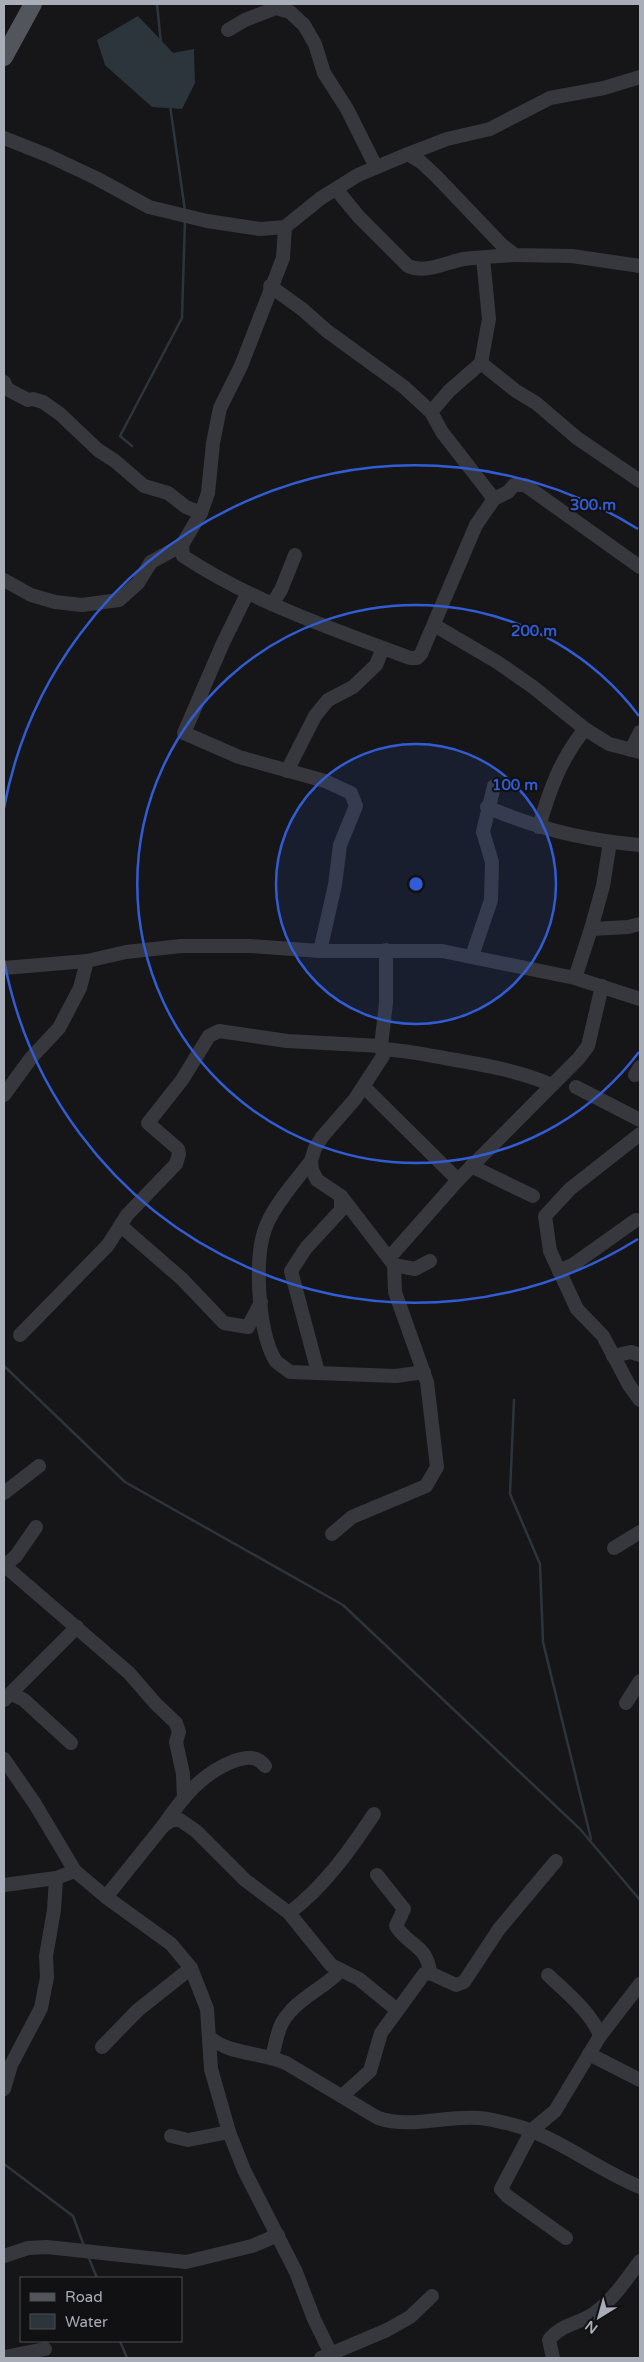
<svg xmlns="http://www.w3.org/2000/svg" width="644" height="2362" font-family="'Varela Round',sans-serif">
	<rect width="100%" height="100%" fill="#161618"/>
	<polygon fill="#2c353c" points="138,16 173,53 194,49 195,83 182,109 152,107 105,65 97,40"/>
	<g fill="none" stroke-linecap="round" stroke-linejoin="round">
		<g stroke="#2c353c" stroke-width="2.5">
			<polyline points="157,4 161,43"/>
			<polyline points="170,105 185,211"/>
			<polyline points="132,446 120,436 182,318 185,219"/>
			<polyline points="4,1366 125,1482 343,1605 580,1829 640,1900"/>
			<polyline points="514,1400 510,1494 540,1564 543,1642 591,1839"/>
			<polyline points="4,2164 73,2216 84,2246"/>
			<polyline points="88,2256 97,2278"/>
			<polyline points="120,2341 127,2358"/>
		</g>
		<g stroke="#37383d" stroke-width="14">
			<polyline points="228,30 245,20 276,8 290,12 304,25 315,44 324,73 347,109 376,167"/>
			<polyline points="4,138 47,155 96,178 149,207 207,221 260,229 285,227 321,198 358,175 408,154 421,162 436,176 502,245 515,255 572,256 640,266"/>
			<polyline points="408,154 447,139 490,129 550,98 604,88 640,77"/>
			<path d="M336,189L359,217L408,266C427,274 446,262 464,259C481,257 498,256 515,255"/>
			<path d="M285,227L283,258L241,366L220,408L213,443L208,493L201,513L182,545L183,556C253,602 332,629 410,658H417L421,654L476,525L494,499L508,492L514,485H525L640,567"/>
			<polyline points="270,286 302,309 327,331 404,387 431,412 442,432 494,499"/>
			<polyline points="481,363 516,391 536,403 577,438 640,481"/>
			<polyline points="4,382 7,389 28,400 33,399 43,402 60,414 98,450 115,461 144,486 168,493 186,507 201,513"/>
			<polyline points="431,412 449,391 481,363 489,319 483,258"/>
			<polyline points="4,580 31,595 55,602 82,605 119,600 138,583 151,562 182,545"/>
			<polyline points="247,594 223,643 184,733 239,757 325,781 351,793 356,806 340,845 335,885 320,951"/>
			<polyline points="272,604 281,590 295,555"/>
			<polyline points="434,625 497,662 533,687 585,729 609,744 640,752"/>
			<polyline points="631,750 640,732"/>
			<polyline points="287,771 315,716 328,700 353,687 376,665 383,648"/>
			<path d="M487,807C535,828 588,841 640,845"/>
			<path d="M539,827C549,791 561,758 585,729"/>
			<polyline points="591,929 628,927 640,924"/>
			<polyline points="386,950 386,1003 381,1046 383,1056 355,1099 322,1137 315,1148 311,1161 312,1170 317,1180 341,1196 394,1265 415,1269 430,1261"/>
			<polyline points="472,956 491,900 492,862 483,832 494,786"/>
			<polyline points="4,968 87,961 126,952 181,946 250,946 320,951 442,951 575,978 640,999"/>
			<polyline points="575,978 591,929 603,886 610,842"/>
			<path d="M381,1049C405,1050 427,1055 450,1059C485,1065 520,1071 552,1085"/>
			<polyline points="635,1075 640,1067"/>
			<polyline points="364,1087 458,1180"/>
			<polyline points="576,1087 640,1120"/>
			<polyline points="4,1095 31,1058 59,1028 80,988 87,961"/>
			<polyline points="640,1134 570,1189 545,1216 550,1251 577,1309 603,1336 629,1385 640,1400"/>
			<path d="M311,1161C298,1178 275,1204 267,1224C253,1255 258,1330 275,1360C278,1364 285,1368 290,1372L396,1376L424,1372"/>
			<polyline points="471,1166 533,1196"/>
			<polyline points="121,1226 182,1279 224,1323 248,1327 261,1302"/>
			<polyline points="389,1258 458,1180 579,1058 588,1046 602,986"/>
			<polyline points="559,1271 574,1264 636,1220"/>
			<polyline points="20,1335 108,1245 127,1215 176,1164 179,1154 178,1149 148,1123 182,1080 209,1036 219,1031 287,1041 381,1046"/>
			<polyline points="613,1356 631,1352 640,1355"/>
			<polyline points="318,1372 291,1271 306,1248 341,1210 341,1196"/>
			<polyline points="4,1493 39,1466"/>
			<polyline points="332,1534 352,1517 426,1486 437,1467 427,1382 395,1292 394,1265"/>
			<polyline points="614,1548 640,1532"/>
			<polyline points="4,1566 16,1556 36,1527"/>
			<polyline points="5,1566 129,1673 156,1704 176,1723 179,1732 176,1742 183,1774 184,1798"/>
			<polyline points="12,1694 24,1700 71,1743"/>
			<polyline points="4,1700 77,1627"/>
			<polyline points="626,1703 640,1681"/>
			<polyline points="4,1759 35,1804 75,1871 106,1897 171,1944 191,1968 207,2009 211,2069 229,2132 244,2170 296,2272 314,2319 333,2358"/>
			<path d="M163,1826C182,1798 202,1773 234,1761C246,1757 257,1755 265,1766"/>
			<path d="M377,1875L404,1909L396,1926C408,1946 427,1944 430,1973"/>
			<polyline points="4,1885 56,1878 75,1871"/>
			<polyline points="106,1897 163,1826 172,1820 180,1820 196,1831 245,1880 289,1913 331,1965 359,1979 397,2010"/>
			<path d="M289,1913C324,1887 350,1850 374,1814"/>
			<path d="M548,1975C565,1991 593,2014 600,2036"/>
			<path d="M209,2037C230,2055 261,2052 286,2063L378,2118C412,2129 445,2115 480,2118C489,2119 498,2121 506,2123C553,2133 595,2169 640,2187"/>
			<polyline points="102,2047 138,2010 191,1968"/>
			<polyline points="589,2054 640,2080"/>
			<path d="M272,2057C275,2047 277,2032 282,2023C295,1999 324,1989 341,1970"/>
			<polyline points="4,2089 11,2065 41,2008 47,1977 46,1956 54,1910 56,1878"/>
			<polyline points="342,2096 370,2071 381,2033 424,1974 430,1973 456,1985 464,1982 499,1929 556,1861"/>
			<polyline points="171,2136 188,2140 229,2132"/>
			<polyline points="566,2238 507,2196 501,2189 532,2130 555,2111 600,2036 640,1984"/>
			<polyline points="4,2256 28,2248 47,2247 186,2262 252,2246 278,2235"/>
			<polyline points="4,2357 45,2349"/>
			<polyline points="321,2358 387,2330 410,2317 432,2296"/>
			<path d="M553,2358L549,2340C560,2324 581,2324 596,2312C614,2298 627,2279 640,2261"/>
		</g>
		<polyline stroke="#53555c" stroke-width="18" points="4,57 33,4"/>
	</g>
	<circle cx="416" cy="884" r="140" fill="#325cd3" fill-opacity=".12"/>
	<g fill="none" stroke="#325cd3" stroke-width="2.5">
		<circle cx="416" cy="884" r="140"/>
		<path d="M639 1052A279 279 0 1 1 639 716"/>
		<path d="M638 1239A419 419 0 0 1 4 960M4 808A419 419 0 0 1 638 529"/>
	</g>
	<circle cx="416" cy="884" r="8" fill="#325cd3" stroke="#111113" stroke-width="2.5"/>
	<g font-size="15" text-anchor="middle" font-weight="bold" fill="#325cd3" stroke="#111113" stroke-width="4" stroke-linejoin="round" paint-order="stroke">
		<text x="593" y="510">300 m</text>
		<text x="534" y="636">200 m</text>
		<text x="515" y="790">100 m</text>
	</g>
	<rect width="644" height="2362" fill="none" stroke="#a8adb8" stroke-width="10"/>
	<rect x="20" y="2277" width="162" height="65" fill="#111113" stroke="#4d4f55"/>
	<rect x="30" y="2293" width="25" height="8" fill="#53555c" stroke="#4d4f55"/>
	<text x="65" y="2302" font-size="15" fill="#a8adb8">Road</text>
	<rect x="30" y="2314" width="25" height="15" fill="#2c353c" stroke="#4d4f55"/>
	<text x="65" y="2327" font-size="15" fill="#a8adb8">Water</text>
	<g transform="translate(599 2317) rotate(217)" stroke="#111113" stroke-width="4" paint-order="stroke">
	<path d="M0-4L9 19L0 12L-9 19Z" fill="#a8adb8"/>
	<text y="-8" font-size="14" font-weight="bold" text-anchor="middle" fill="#a8adb8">N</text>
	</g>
</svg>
